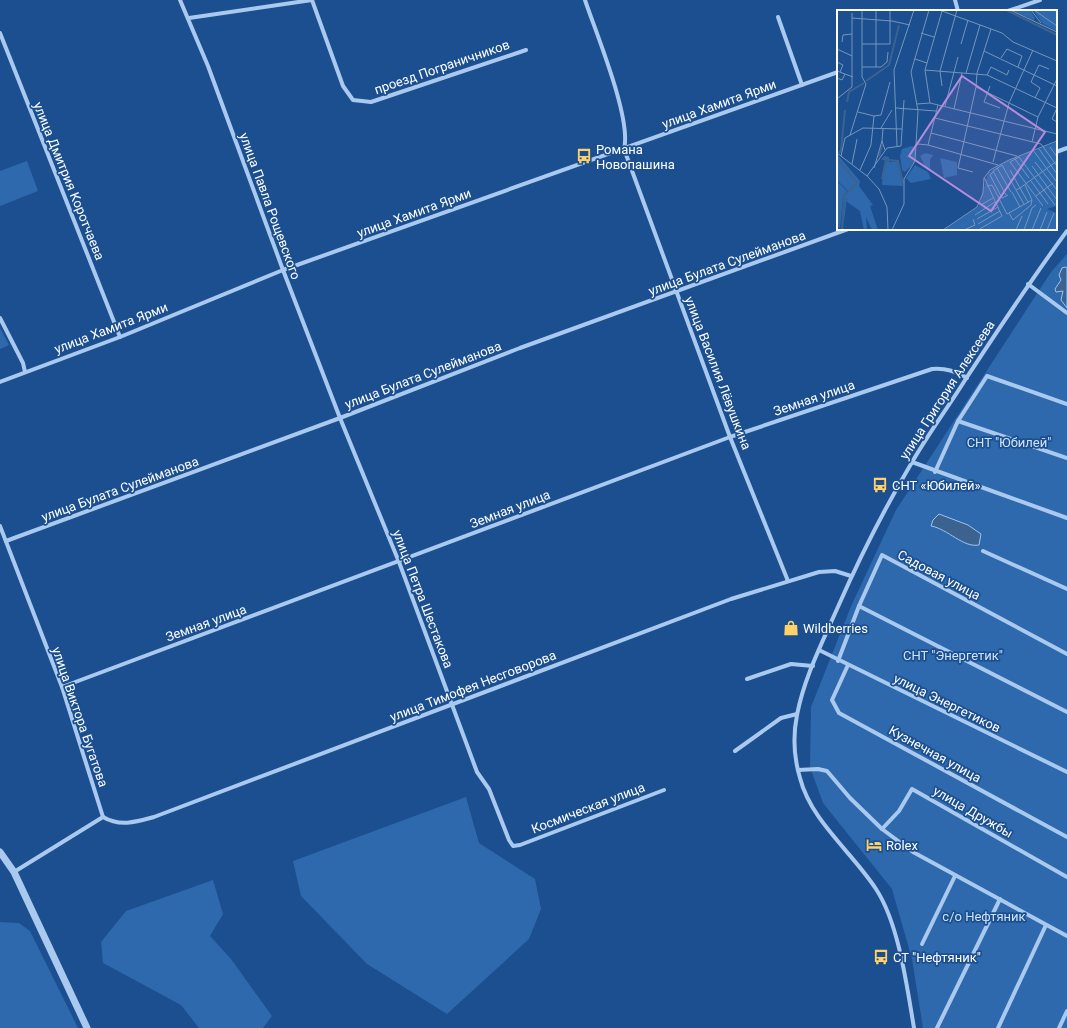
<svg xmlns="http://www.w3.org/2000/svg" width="1067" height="1028" font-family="Roboto,sans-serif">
	<rect width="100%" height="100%" fill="#1b4f8f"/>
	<g fill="#2e69ad">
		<polygon points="27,161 38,191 0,206 0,171"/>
		<polygon points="1067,254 1067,1028 923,1028 912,959 892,889 823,803 810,767 811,707 852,604 896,510 1051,272"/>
		<polygon points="0,328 9,345 0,349"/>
		<polygon points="466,797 479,843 535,879 541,909 529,939 447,1014 367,964 301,896 293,861"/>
		<polygon points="213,880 223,914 210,936 231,959 272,1016 263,1028 199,1028 181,1005 103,963 101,942 126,911"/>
		<polygon points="0,922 19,923 30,931 78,1028 0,1028"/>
	</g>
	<g fill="#3c6290" stroke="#9cc4f0">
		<polygon points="1065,267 1067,268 1067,308 1061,300 1063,291 1056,292 1055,289 1061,280 1059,275 1062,268"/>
		<path d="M939,514L968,525L981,534L979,545C963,548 948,529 931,526L933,520Z"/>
	</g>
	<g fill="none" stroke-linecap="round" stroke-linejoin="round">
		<g stroke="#a9c9ee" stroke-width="4">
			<polyline points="180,0 208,66 283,270 340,418 399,562 477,772 489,789 509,840 513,846 520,845 664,790"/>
			<polyline points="312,0 343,86 353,100 371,102 526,50"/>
			<path d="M585,0C596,33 632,119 624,149L730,437L788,581"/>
			<polyline points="955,0 958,11"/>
			<polyline points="1008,11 1040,0"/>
			<polyline points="778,17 802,85"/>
			<polyline points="189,18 312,0"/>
			<polyline points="0,33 120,337"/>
			<polyline points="1056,152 1067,148"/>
			<polyline points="1028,284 1067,313"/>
			<polyline points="0,318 23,363 25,372"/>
			<polyline points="0,382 120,337 283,270 838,72"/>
			<polyline points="958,421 1067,458"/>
			<polyline points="912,462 1067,518"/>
			<polyline points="935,472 958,421 987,376 1067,404"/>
			<polyline points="0,526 62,687 103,817"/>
			<polyline points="6,541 340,418 520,348 848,229"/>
			<polyline points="983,551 1067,589"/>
			<polyline points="859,606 1067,712"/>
			<polyline points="819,650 1067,772"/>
			<polyline points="838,661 859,606 882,555 1067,654"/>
			<polyline points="848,665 832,700 839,713 1067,837"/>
			<polyline points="747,679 791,664 813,666"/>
			<path d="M62,687L730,437L932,369C946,368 955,371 967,378"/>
			<polyline points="735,751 781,718 797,714"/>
			<polyline points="798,770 818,769 827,771 850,798 882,829 913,852 1067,936"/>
			<path d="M103,817C120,827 136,822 154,817L731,599L819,572L835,571L851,576"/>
			<polyline points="882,829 899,811 912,789 1067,877"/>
			<polyline points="14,872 103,817"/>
			<polyline points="922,944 955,876"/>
			<path d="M914,1028C907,987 899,924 876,889C852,852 811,821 800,778C794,758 793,735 797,715C804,678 822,643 837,609C859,559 883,511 911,464C928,434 949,406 967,377C1000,327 1032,278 1067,231"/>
			<polyline points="937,1028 1000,899"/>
			<polyline points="998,1028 1046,925"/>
			<polyline points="1059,1028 1067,1011"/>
		</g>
		<polyline stroke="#a9c9ee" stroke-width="7" points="0,852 14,872 87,1028"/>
	</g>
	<defs>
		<symbol id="bus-bare" viewBox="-9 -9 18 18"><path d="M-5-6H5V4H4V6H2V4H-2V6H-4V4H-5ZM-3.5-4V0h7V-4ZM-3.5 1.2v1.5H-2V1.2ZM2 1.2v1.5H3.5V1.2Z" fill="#ffd166" stroke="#1b4f8f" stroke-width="2.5" paint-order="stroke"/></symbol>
		<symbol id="shop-bare" viewBox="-9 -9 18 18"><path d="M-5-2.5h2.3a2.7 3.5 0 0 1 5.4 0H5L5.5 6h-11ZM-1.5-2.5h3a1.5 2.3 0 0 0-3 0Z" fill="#ffd166" stroke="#1b4f8f" stroke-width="2.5" paint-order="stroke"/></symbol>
		<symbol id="hotel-bare" viewBox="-9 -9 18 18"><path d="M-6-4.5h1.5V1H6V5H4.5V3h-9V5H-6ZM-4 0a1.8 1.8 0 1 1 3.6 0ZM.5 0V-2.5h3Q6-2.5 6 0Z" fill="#ffd166" stroke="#1b4f8f" stroke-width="2.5" paint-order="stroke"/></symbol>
	</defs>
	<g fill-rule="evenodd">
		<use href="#bus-bare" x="573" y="145" width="22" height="22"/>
		<use href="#bus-bare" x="869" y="474" width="22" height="22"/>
		<use href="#shop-bare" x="780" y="617" width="22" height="22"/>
		<use href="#hotel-bare" x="863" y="834" width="22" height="22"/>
		<use href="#bus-bare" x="870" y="946" width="22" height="22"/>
	</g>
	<g text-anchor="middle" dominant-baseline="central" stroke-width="3.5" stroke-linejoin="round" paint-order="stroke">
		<g font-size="13" fill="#fff" stroke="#1b4f8f">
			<text transform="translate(442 67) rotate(-19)">проезд Пограничников</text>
			<text transform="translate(719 104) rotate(-20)">улица Хамита Ярми</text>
			<text transform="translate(69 181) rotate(68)">улица Дмитрия Коротчаева</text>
			<text transform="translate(270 206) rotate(70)">улица Павла Рощевского</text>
			<text transform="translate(414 213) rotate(-20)">улица Хамита Ярми</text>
			<text transform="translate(727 263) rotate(-20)">улица Булата Сулейманова</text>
			<text transform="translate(111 328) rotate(-21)">улица Хамита Ярми</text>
			<text transform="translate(718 373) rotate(69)">улица Василия Лёвушкина</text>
			<text transform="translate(423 375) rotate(-21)">улица Булата Сулейманова</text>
			<text transform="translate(947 390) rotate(-57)">улица Григория Алексеева</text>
			<text transform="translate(814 398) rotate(-19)">Земная улица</text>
			<text transform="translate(120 489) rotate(-20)">улица Булата Сулейманова</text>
			<text transform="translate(510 509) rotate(-21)">Земная улица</text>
			<text transform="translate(939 575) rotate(28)">Садовая улица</text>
			<text transform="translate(423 599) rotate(69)">улица Петра Шестакова</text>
			<text transform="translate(206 623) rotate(-20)">Земная улица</text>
			<text transform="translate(473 686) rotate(-21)">улица Тимофея Несговорова</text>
			<text transform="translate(947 703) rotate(26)">улица Энергетиков</text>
			<text transform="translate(80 717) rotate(71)">улица Виктора Бугатова</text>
			<text transform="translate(935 754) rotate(29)">Кузнечная улица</text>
			<text transform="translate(588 808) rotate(-21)">Космическая улица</text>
			<text transform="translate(973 812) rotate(30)">улица Дружбы</text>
		</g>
		<g font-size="13" fill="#fff" stroke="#1b4f8f" text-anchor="start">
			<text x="596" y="149">Романа<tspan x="596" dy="15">Новопашина</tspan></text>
			<text x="892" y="485">СНТ «Юбилей»</text>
			<text x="803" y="628">Wildberries</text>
			<text x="886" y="845">Rolex</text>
			<text x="893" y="957">СТ "Нефтяник"</text>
		</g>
		<g font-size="13" fill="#cfe3fa" stroke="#1b4f8f">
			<text x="1009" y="442">СНТ "Юбилей"</text>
			<text x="953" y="655">СНТ "Энергетик"</text>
			<text x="984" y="916">с/о Нефтяник</text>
		</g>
	</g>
	<g transform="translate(837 10)">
		<rect width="220" height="220" fill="#1b4f8f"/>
		<path d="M172,0H193L198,8L197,10ZM196,0H220V21L206,14ZM220,132V196L210,199L220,203V220H107L142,196L151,163L168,152ZM75,136L79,139L78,152L68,162L65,160L63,146L65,139ZM88,143L96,145L93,150V159L90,160L83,146ZM0,144L23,171L22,176L36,195L33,196L41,220H35L29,207L30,220H27L23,201L10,192V187L6,220L8,186L11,181L0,170ZM47,146L52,147V152L61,151L66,176L45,175L46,160L50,151L45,149ZM103,148L120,152V165L107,168ZM78,155L91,162L94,169L74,173L69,168ZM0,171L10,181L6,186L3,220L0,213Z" fill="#2e69ad"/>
		<path fill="none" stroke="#3c6290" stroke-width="2" d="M169,0L220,25M29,71L52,55L62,15M10,92L12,82L27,73M2,143L4,140L8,100M42,147L45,135M0,149L20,173L7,186L5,220M45,149L61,151L66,173M45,169L49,150"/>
		<path fill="none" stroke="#7695bc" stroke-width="1" d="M173,0L220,22M194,0L204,13M197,0L220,16M15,8L55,11L73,15M84,23L97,27M5,32L6,25L15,24M25,34H53V0M124,34L131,10M0,39L15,46M147,41L220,76M164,48L170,39L185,46L181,57M78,49L90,53M0,52L6,55L3,62M25,57H44L50,52L51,42M39,57V0M88,60L150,65L220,98M0,61L16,67M129,63L143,15M150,65L154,57L170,65L172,60M0,68L5,70L8,64M105,76L103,61L120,0M153,76L147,92L163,98M139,77L201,107M1,88L15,77V3M198,88L203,78L194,72L202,55L212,59M93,93L88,60L105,1L165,23L176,32L220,51M80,94L93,93L220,124M108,96L121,47M59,98L99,101M220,98L215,109L220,112M117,99L125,63M21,102L37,106M98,108L204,134L220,156M44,118L55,100M46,118L45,131L48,140M94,123L180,146M13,125L29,74L25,67V0M195,132L201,107L220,69M81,134L91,135L161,155M91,135L101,95M60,136L57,60L77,0M213,137L220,147M202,139L220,164M196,140L219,171M0,143L30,166L42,179L50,197L51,220M4,146L8,128L26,118L65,119M178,149L192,168M156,152L172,93L196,40M173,152L182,147L218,195M173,152L206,196M198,152L220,180M15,154L20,129M195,156L220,190M37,158L45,131M160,158L174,182M23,160L34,135L37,106L44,105L53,72M156,161L165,155L179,180L183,178L173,160M156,161L169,185M136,162L121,158L139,77L140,63L154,19M156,162L153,165L165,188L171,185M30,166L50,138L64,136L67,90M194,171L211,194M188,175L195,190M150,176L155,175L170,204L195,190M179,180L187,194M175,182L183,197M199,186L216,173M191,192L183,178L220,151M144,195L156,188M172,203L176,210L194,195L195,190M138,205L158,192M140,209L161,197M141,214L163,201M55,220L67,194V169L78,151L81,101L74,62L92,0M106,220L140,197L146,183L147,168L153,160L172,150L220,131M127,220L138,215L136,209M141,220L165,206L147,167M179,220L185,206M187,220L195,198L199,195M195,220L204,198M203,220L210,202M210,220L217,203"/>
		<path fill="#b68bdc" fill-opacity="0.15" stroke="#b68bdc" stroke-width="2" d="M125,66L208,122L154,201L72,146Z"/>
		<rect width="220" height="220" fill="none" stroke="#fff" stroke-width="2"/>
	</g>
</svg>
